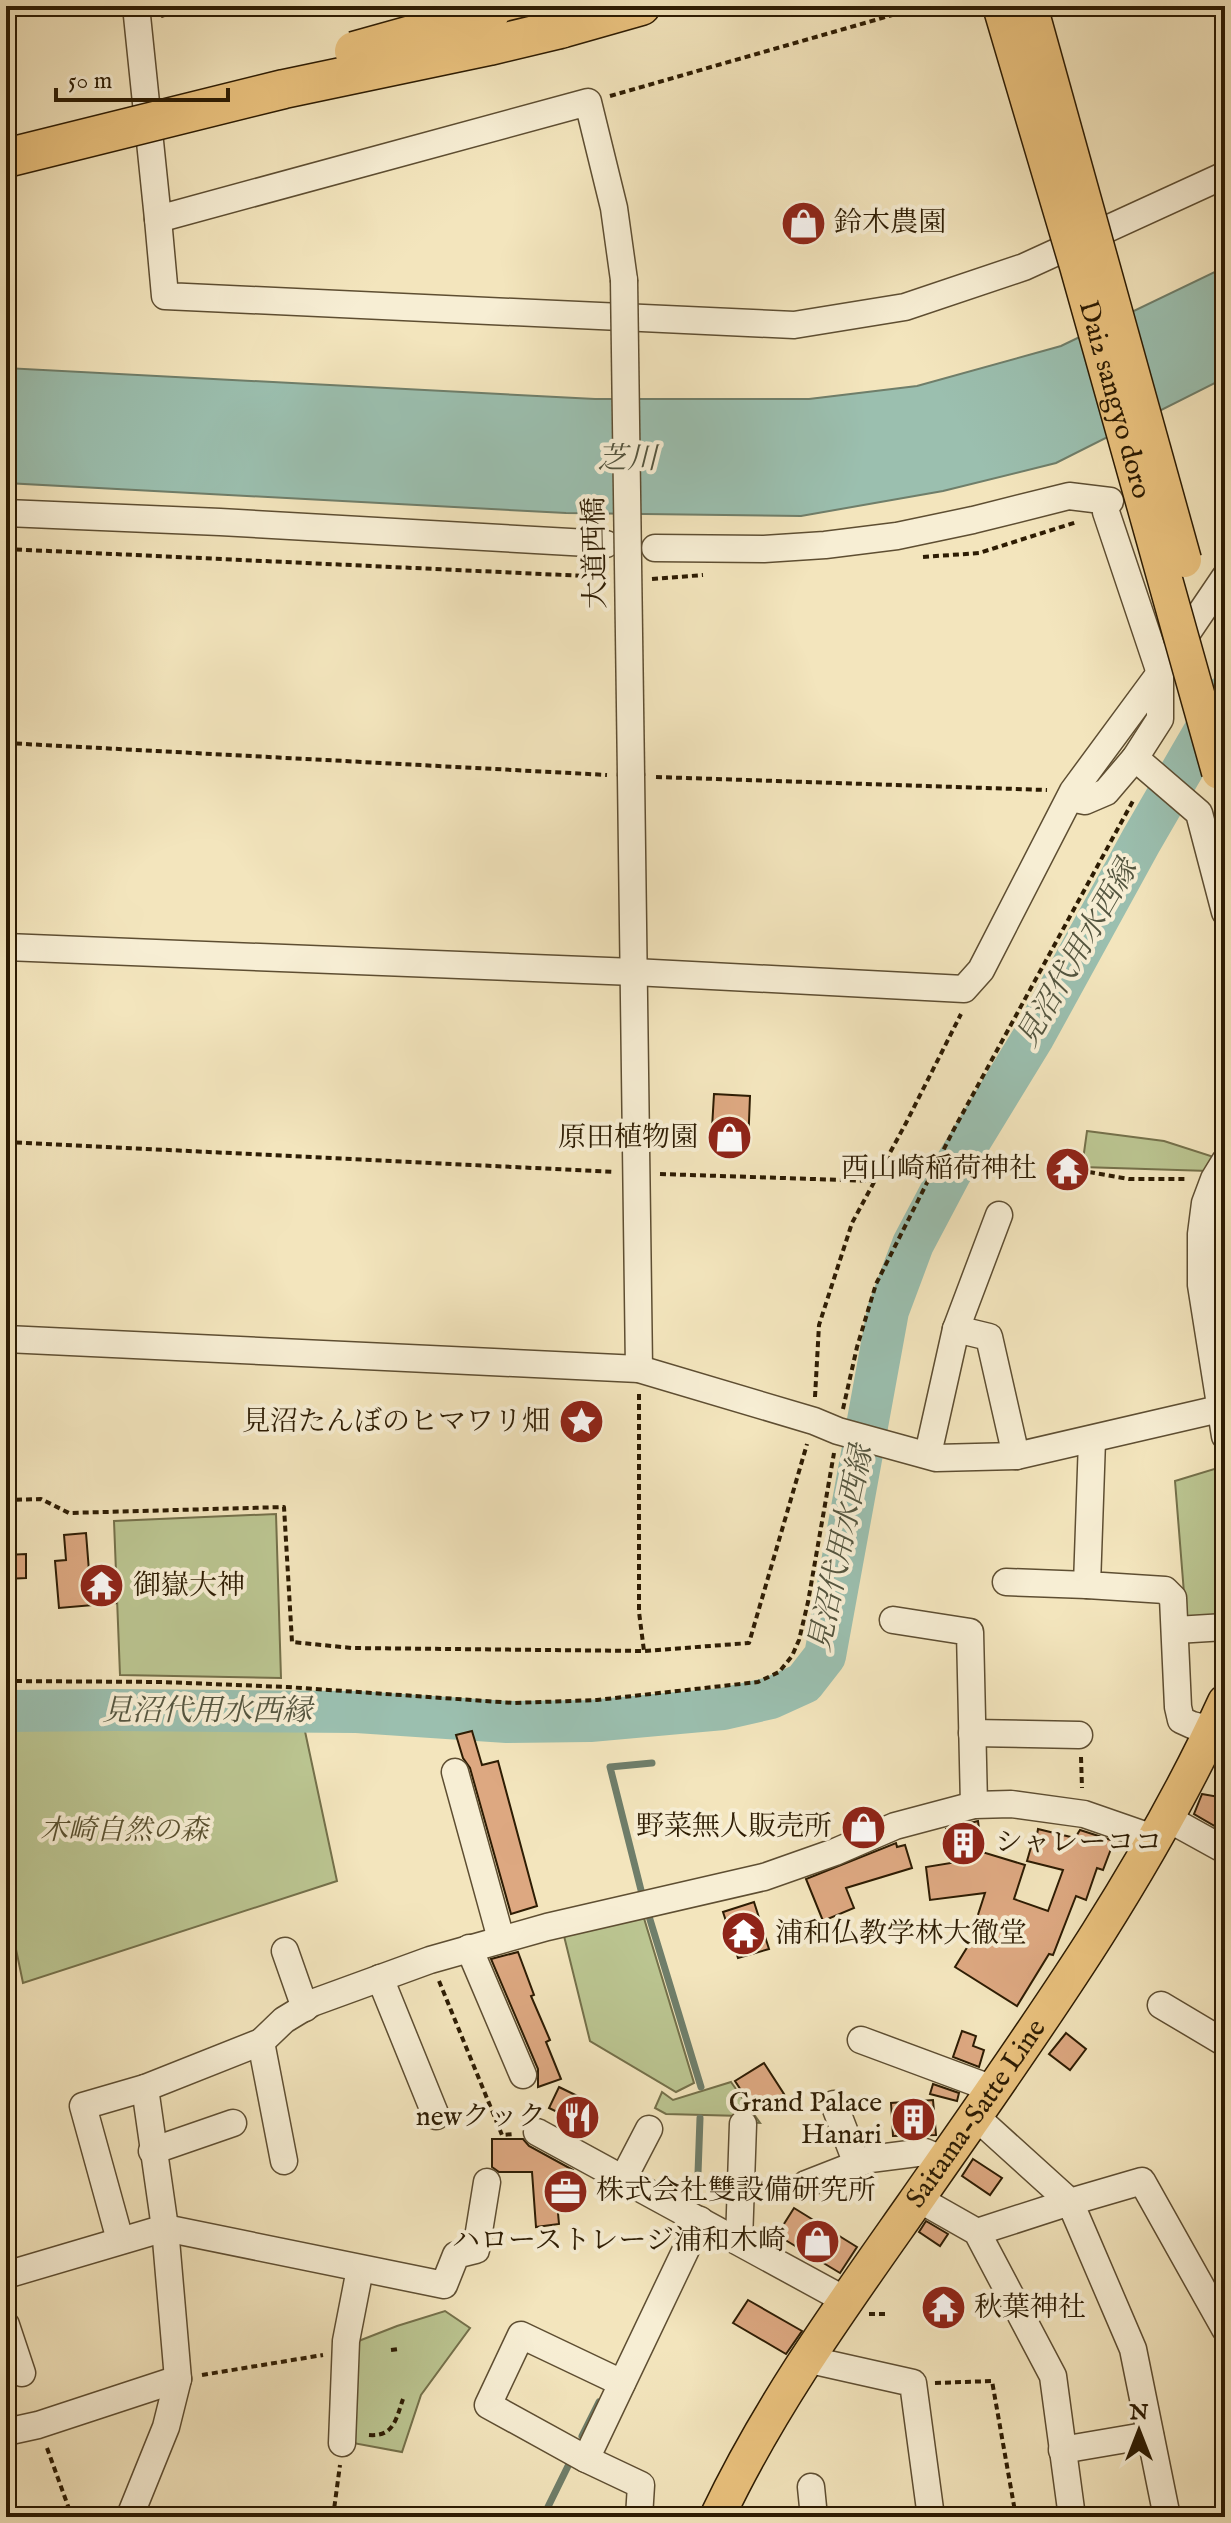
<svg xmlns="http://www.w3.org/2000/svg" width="1231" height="2523" font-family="'IM FELL English','Noto Serif JP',serif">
	<rect width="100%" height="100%" fill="#f3e5bd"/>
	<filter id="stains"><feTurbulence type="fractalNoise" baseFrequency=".0025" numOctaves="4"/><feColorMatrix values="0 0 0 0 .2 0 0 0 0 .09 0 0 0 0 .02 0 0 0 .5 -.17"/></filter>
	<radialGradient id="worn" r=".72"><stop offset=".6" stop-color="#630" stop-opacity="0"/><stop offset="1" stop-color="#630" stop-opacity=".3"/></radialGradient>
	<g fill="#bbc591" stroke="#74704a" stroke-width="2">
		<polygon points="1087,1131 1164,1141 1217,1158 1209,1171 1082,1167"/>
		<polygon points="1224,1466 1225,1618 1186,1618 1175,1481"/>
		<polygon points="276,1514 281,1678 120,1675 114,1521"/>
		<polygon points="6,1717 147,1717 303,1722 337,1881 23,1983 6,1901"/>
		<polygon points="643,1915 694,2083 676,2092 590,2041 564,1936"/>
		<polygon points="731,2082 760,2123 742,2122 742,2116 666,2114 655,2108 662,2092 673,2100"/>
		<polygon points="445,2311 470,2328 421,2395 402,2452 353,2443 356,2342 397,2326"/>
	</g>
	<polygon fill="#9bbfaf" stroke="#6f7e6a" stroke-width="2" points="1225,267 1225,378 1056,463 943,491 801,516 566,513 6,483 6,368 595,399 809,399 917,386 1061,346"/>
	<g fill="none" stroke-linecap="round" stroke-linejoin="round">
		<g stroke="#6f7e6a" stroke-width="7">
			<polyline points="643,1898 610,1767 652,1763"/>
			<polyline points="648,1913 701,2087"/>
			<polyline points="697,2201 700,2118"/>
			<polyline points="582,2436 599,2402"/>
			<polyline points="543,2517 570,2462"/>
		</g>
		<polyline stroke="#9bbfaf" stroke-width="42" points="6,1711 116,1710 357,1712 507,1722 590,1721 723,1709 771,1698 804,1683 825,1656 888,1311 913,1244 951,1172 1034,1036 1141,841 1225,696"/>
	</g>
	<g fill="#dda881" stroke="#2d1c03" stroke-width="2">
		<polygon points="714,1094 750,1096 748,1147 711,1145"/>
		<polygon points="86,1533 89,1571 113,1569 116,1603 59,1608 55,1561 66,1560 64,1535"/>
		<polygon points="26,1554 26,1578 6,1579 6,1555"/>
		<polygon points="472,1731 482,1765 498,1761 537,1906 511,1914 470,1768 463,1758 456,1735"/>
		<polygon points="1202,1794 1225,1798 1225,1832 1194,1814"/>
		<polygon points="978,1821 982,1852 1025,1865 1014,1899 1048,1911 1063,1870 1027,1861 1033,1840 1036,1841 1038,1829 1075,1838 1080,1830 1114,1841 1103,1870 1097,1868 1086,1900 1076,1896 1053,1955 1049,1954 1017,2006 955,1967 981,1925 975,1924 985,1893 930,1900 926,1867 951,1863 946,1829"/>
		<polygon points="896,1843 897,1847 905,1845 912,1868 846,1888 854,1908 823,1921 806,1879"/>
		<polygon points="754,1902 769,1949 738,1958 723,1912"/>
		<polygon points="518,1952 534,1995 531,1996 550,2040 546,2042 561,2079 538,2087 538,2069 491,1959"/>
		<polygon points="962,2031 976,2036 973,2046 984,2050 979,2067 953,2057"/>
		<polygon points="1066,2033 1086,2049 1070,2070 1049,2054"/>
		<polygon points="764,2063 784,2094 754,2110 735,2081"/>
		<polygon points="933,2084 959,2093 957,2101 930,2094"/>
		<polygon points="559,2087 594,2104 584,2125 549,2108"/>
		<polygon points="933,2100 936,2135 893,2136 891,2103"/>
		<polygon points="492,2139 523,2139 529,2146 573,2170 569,2178 571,2200 557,2202 559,2224 536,2227 532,2172 499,2172 492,2167"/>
		<polygon points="973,2159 1002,2178 990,2195 962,2176"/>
		<polygon points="794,2208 857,2247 840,2273 777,2235"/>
		<polygon points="926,2221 948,2234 940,2246 919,2232"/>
		<polygon points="748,2300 802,2331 786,2354 733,2323"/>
	</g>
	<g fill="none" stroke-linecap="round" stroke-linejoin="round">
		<defs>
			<g id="minor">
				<polyline points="136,6 158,219 588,102 614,208 624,280"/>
				<polyline points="158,219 165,296 794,325 905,307 1024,267 1225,175"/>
				<polyline points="6,513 220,522 606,544"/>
				<polyline points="655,548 764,549 825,545 897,536 973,520 1069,496 1110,501"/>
				<polyline points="1135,758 1199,813 1225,912"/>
				<polyline points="631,776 639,1369"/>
				<polyline points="1070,798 1085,801 1106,792 1135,758 1160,719 1160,673 1106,512"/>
				<polyline points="6,947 634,972 964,989 981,970 1073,791 1160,673 1225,577"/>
				<polyline points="1225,1161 1214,1179 1205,1203 1201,1234 1201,1285 1225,1436"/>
				<polyline points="956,1329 989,1337 1016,1456"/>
				<polyline points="6,1339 639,1369 814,1421 838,1431 936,1458 1016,1456 1219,1409 1225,1404"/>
				<polyline points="1092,1440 1087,1585 1165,1590 1173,1598 1178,1707 1181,1720 1192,1725 1225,1733"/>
				<polyline points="928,1454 956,1329 999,1215"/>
				<polyline points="1006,1582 1087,1585"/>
				<polyline points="893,1620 970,1632 974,1805"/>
				<polyline points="1176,1630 1225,1627"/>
				<polyline points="972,1733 1079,1735"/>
				<polyline points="455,1772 501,1939"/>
				<polyline points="1167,1818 1225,1850"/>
				<polyline points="469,1948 523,2075"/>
				<polyline points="285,1951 305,2008"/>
				<polyline points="380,1978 436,2116"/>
				<polyline points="1161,2005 1225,2043"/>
				<polyline points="861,2040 993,2089"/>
				<polyline points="261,2042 284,2161"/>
				<polyline points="834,2104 857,2164"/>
				<polyline points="975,2116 1070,2202 1142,2181 1225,2329"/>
				<polyline points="537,2132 845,2300"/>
				<polyline points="152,2151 233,2123"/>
				<polyline points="623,2179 649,2129"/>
				<polyline points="806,2184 870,2159 925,2152 944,2160"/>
				<polyline points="917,2198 977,2232 1053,2376 1072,2517"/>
				<polyline points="977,2232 1070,2202 1133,2349 1167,2517"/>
				<polyline points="120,2240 83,2106 145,2088"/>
				<polyline points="739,2241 743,2124"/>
				<polyline points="6,2275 165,2228 444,2285 456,2255 476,2250 487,2182"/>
				<polyline points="6,2325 22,2373"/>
				<polyline points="806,2359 913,2383 931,2517"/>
				<polyline points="622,2383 521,2335 488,2405 586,2459 641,2485 639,2517"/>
				<polyline points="6,2432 38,2425 178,2379"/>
				<polyline points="342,2443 346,2341 360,2269"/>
				<polyline points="1062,2450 1150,2435"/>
				<polyline points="586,2459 700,2220"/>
				<polyline points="811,2487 814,2517"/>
				<polyline points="130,2516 166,2427 178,2379 165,2228 145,2088 261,2042 284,2020 312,2003 430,1960 547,1927 764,1877 835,1852 895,1826 974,1805 1011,1804 1084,1814 1156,1839"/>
			</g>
			<g id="major">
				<path id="s1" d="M717,2517C770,2405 842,2306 913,2205C1027,2041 1142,1884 1225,1702"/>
			</g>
			<g id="highway">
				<polyline points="490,13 513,6"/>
				<polyline points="560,29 641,6"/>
			</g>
		</defs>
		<use href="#minor" stroke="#5e4e32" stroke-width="29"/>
		<use href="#major" stroke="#2d1c03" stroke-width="37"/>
		<use href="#highway" stroke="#2d1c03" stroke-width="41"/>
		<g stroke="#2d1c03" stroke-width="4" stroke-dasharray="6 4" stroke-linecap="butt">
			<polyline points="161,16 198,6"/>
			<polyline points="610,96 924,6"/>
			<polyline points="6,549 607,577"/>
			<polyline points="923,557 979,553 1077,522"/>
			<polyline points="652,579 703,575"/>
			<polyline points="6,743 607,775"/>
			<polyline points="656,777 1047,790"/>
			<polyline points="6,1142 615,1172"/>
			<polyline points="1089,1172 1129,1179 1188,1179"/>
			<polyline points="660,1174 875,1181"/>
			<polyline points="639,1394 639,1612 644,1651"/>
			<polyline points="815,1397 819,1325 852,1223 906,1123 961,1014"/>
			<polyline points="843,1409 857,1347 876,1284 953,1131 1134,799"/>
			<polyline points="6,1500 41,1499 69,1513 284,1507 292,1642 352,1648 644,1651 749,1643 807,1444"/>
			<polyline points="6,1681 162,1682 287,1687 514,1703 597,1700 758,1682 779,1672 792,1656 799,1640 808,1602 834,1453"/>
			<polyline points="1081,1757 1082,1788"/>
			<polyline points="439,1981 502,2135 514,2134"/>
			<polyline points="869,2314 887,2314"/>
			<polyline points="391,2350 399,2349"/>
			<polyline points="202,2375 323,2355"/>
			<polyline points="935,2383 992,2381 1016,2517"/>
			<path d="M369,2435C394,2437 396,2419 403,2399"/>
			<polyline points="47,2448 72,2517"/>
			<polyline points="333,2517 340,2465"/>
		</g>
		<use href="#minor" stroke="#f7eed4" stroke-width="26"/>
		<use href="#major" stroke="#eac27e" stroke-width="34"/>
		<use href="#highway" stroke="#eac27e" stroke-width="38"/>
		<defs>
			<polyline id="minor-bridge" points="624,280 631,776"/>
			<g id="major-bridge">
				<path id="s2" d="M1000,6L1077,266L1219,772"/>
				<polyline points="1030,6 1184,560"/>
			</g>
			<g id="highway-bridge">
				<polyline points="354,51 490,13"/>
				<polyline points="6,158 284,89 489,46 560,29"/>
			</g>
		</defs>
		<use href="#minor-bridge" stroke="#5e4e32" stroke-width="29" stroke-linecap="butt"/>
		<use href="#major-bridge" stroke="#2d1c03" stroke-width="37" stroke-linecap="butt"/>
		<use href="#highway-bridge" stroke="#2d1c03" stroke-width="41" stroke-linecap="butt"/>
		<use href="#minor-bridge" stroke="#f7eed4" stroke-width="26"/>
		<use href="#major-bridge" stroke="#eac27e" stroke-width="34"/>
		<use href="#highway-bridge" stroke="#eac27e" stroke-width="38"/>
	</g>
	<defs>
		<symbol id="shop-disc" viewBox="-11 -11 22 22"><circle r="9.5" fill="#8f2418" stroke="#f7eed4"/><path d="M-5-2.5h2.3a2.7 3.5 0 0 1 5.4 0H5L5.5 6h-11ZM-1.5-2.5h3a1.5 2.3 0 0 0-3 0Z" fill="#fff"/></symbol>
		<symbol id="temple-disc" viewBox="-11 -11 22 22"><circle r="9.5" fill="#8f2418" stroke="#f7eed4"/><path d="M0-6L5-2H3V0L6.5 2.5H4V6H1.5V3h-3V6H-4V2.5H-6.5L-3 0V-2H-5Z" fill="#fff"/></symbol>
		<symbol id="sight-disc" viewBox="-11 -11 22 22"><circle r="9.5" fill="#8f2418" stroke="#f7eed4"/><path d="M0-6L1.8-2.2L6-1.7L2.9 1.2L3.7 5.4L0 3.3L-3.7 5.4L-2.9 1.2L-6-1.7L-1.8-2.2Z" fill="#fff"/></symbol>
		<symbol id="building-disc" viewBox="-11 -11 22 22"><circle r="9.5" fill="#8f2418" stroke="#f7eed4"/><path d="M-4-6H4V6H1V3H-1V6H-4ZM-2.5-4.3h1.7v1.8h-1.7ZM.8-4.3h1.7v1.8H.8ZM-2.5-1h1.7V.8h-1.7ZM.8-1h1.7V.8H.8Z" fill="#fff"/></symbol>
		<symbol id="restaurant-disc" viewBox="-11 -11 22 22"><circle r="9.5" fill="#8f2418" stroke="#f7eed4"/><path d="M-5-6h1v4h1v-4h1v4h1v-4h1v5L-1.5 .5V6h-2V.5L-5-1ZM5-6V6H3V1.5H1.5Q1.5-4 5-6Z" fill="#fff"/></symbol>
		<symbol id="office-disc" viewBox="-11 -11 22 22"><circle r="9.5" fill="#8f2418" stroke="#f7eed4"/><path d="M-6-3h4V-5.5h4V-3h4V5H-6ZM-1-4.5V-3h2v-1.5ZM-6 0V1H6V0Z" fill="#fff"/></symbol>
	</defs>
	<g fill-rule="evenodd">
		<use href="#shop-disc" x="778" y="198" width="51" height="51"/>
		<use href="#shop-disc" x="704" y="1112" width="51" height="51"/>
		<use href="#temple-disc" x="1042" y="1144" width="51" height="51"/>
		<use href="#sight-disc" x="556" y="1396" width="51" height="51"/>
		<use href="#temple-disc" x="76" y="1560" width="51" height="51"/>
		<use href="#shop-disc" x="838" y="1802" width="51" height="51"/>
		<use href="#building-disc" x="938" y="1818" width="51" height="51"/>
		<use href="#temple-disc" x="718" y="1908" width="51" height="51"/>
		<use href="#restaurant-disc" x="552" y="2092" width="51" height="51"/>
		<use href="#building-disc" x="888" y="2094" width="51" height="51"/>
		<use href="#office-disc" x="540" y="2166" width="51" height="51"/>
		<use href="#shop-disc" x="792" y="2216" width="51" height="51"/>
		<use href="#temple-disc" x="918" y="2282" width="51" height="51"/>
	</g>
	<g text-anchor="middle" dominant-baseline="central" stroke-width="8" stroke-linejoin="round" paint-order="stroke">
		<g font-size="28" fill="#2d1c03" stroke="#f7eed4" text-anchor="end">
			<text x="834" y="223" text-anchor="start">鈴木農園</text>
			<text x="698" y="1138">原田植物園</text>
			<text x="1037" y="1169">西山崎稲荷神社</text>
			<text x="550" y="1422">見沼たんぼのヒマワリ畑</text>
			<text x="133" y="1586" text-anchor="start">御嶽大神</text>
			<text x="832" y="1827">野菜無人販売所</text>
			<text x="995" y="1843" text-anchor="start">シャレーココ</text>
			<text x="775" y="1934" text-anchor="start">浦和仏教学林大徹堂</text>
			<text x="882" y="2103">Grand Palace<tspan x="882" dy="32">Hanari</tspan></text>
			<text x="546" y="2117">newクック</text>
			<text x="596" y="2191" text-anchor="start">株式会社雙設備研究所</text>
			<text x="786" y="2241">ハローストレージ浦和木崎</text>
			<text x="974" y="2308" text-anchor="start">秋葉神社</text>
		</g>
		<g font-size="28" fill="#2d1c03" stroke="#f7eed4">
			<text stroke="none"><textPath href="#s2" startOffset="410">Dai2 sangyo doro</textPath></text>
			<text transform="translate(596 553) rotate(-91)">大道西橋</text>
			<text stroke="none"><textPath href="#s1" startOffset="480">Saitama-Satte Line</textPath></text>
		</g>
		<g font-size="28" font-style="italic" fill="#584f2e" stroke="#f7eed4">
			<text x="124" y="1831">木崎自然の森</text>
		</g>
		<g font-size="30" font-style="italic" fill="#54553f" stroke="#f7eed4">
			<text x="627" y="460">芝川</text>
			<text transform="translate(1078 954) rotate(-60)">見沼代用水西縁</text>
			<text transform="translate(842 1549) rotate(-78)">見沼代用水西縁</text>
			<text x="207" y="1712">見沼代用水西縁</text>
		</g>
	</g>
	<rect width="1231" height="2523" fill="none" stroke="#f3e5bd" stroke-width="32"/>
	<rect x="8" y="8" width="1215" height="2507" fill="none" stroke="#2d1c03" stroke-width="4"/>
	<rect x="16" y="16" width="1199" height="2491" fill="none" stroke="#2d1c03" stroke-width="2"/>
	<g transform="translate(1139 2431)" stroke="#f7eed4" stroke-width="6" paint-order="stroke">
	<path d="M0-6L14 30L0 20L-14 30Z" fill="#2d1c03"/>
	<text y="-12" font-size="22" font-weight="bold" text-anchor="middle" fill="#2d1c03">N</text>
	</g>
	<path d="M56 88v12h172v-12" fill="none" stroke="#2d1c03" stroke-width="4"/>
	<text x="68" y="88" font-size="24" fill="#2d1c03" stroke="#f7eed4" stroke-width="6" paint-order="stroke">50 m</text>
	<rect width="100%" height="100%" filter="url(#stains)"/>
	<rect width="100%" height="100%" fill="url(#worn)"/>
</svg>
